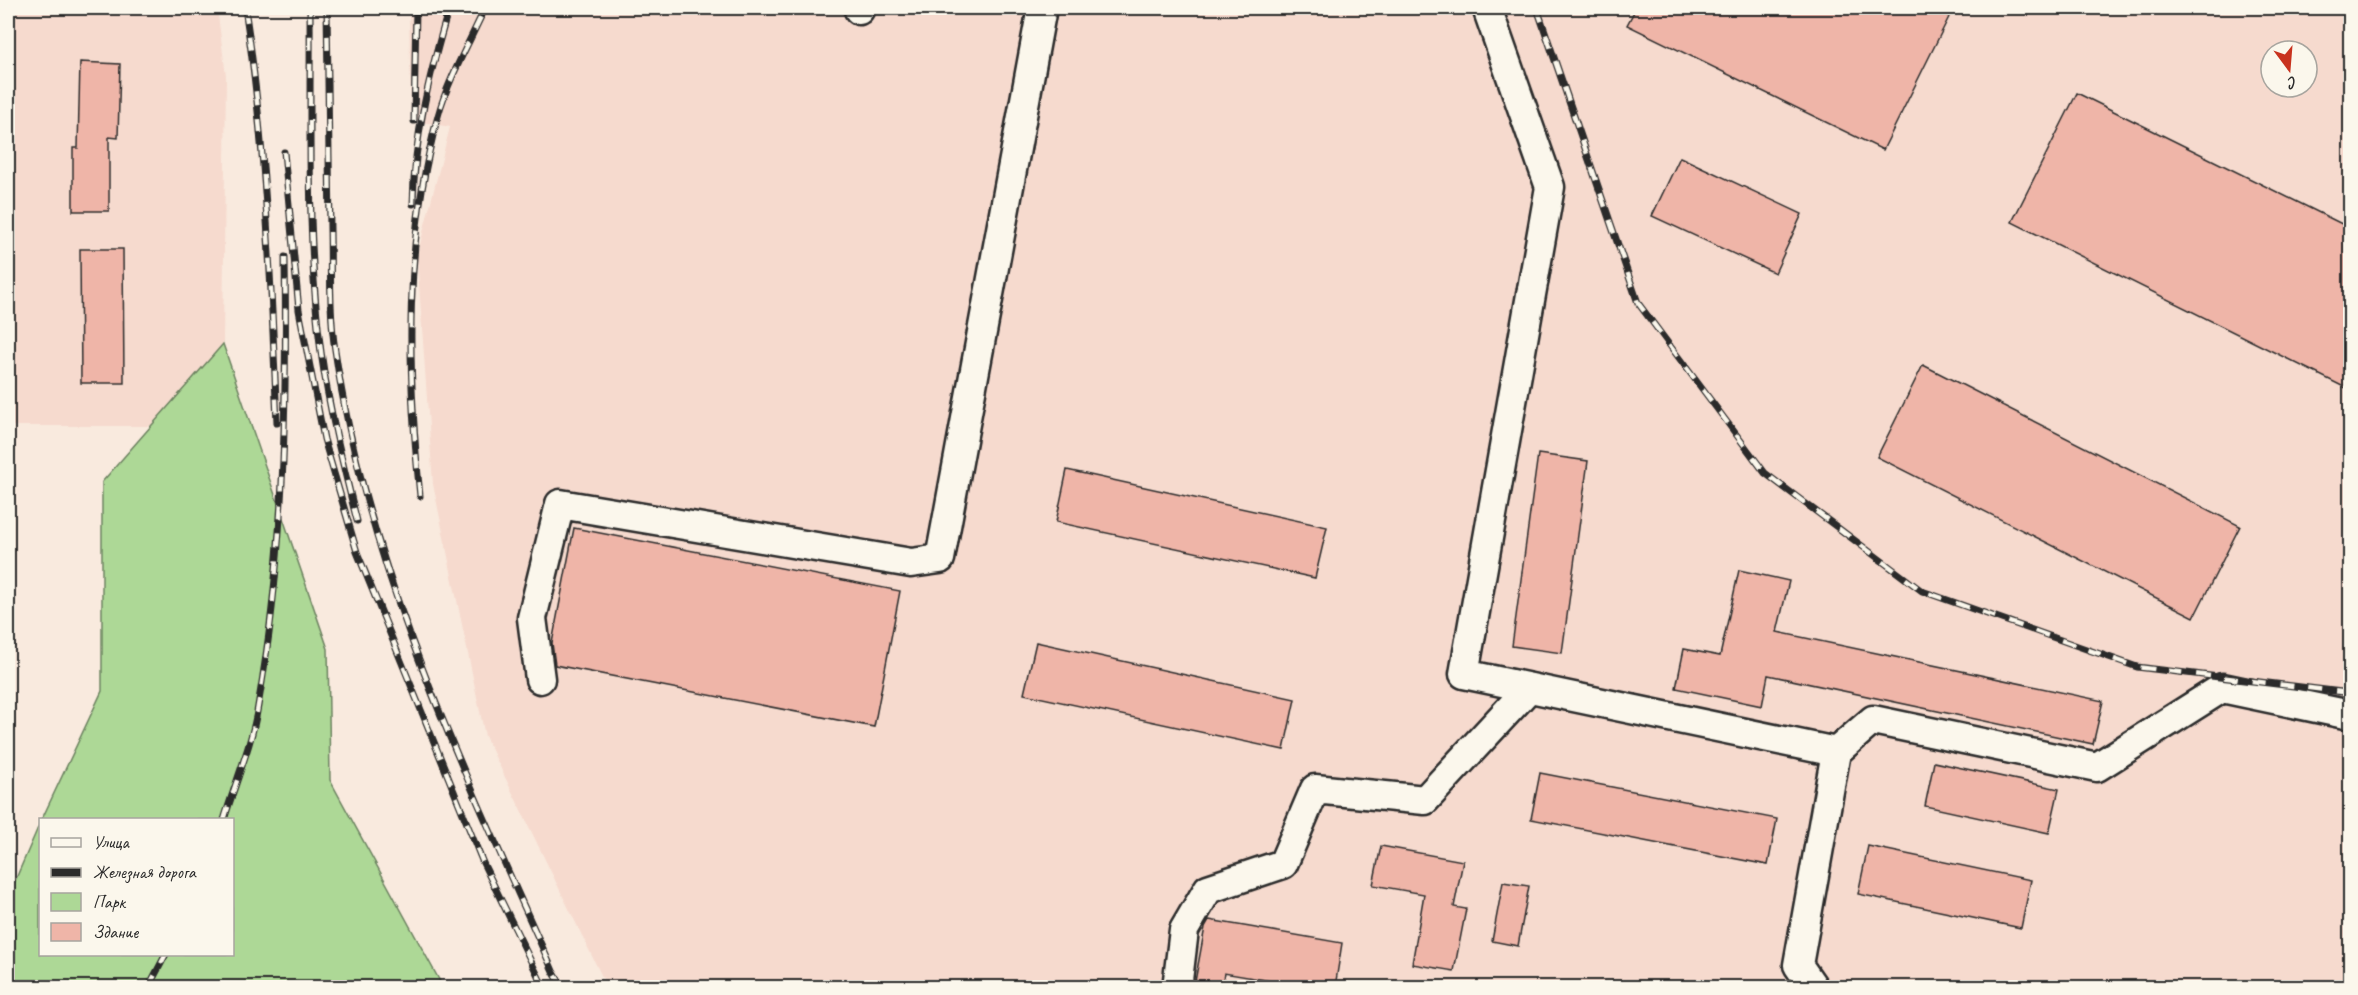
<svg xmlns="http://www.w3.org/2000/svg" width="2358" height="995" font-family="Caveat,sans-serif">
	<rect width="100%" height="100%" fill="#f9eade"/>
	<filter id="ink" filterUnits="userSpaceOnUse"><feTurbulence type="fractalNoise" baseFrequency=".0167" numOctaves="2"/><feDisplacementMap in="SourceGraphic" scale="12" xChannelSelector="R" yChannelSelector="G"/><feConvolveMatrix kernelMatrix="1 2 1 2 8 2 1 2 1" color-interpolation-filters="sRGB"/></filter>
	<g filter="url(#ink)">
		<g fill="#f6dace" fill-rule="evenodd">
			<polygon points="8,8 217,8 226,76 223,344 152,426 8,426"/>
			<path d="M409,8H2350V987H607L485,736L433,484L417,256L450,127L411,120ZM2271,51H2307V87H2271Z"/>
		</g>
		<polygon fill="#add896" stroke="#6c8260" stroke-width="1.5" points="223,344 328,649 330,780 443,987 8,987 8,897 40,823 40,954 232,954 232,820 42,819 102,691 102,482"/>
		<g fill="#efb5a8" stroke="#2b2b2b" stroke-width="1.5">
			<polygon points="1636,8 1939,8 1951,13 1883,150 1627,25"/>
			<polygon points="80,62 120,64 118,138 109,137 109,211 73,211 73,148 78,148"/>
			<polygon points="2077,93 2350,228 2350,390 2012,222"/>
			<polygon points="1680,157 1802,214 1775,273 1652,216"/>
			<polygon points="80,249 123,249 124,383 81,383"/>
			<polygon points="1923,365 2240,526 2194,617 1877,457"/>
			<polygon points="1538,454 1588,461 1562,653 1512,646"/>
			<polygon points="1067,470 1327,527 1315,578 1056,522"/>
			<polygon points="574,528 900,591 874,727 555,665 552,643"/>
			<polygon points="1739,570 1789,581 1777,632 2103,701 2093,744 1768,675 1762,706 1676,688 1684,649 1720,656"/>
			<polygon points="1036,642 1295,699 1284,750 1024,694"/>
			<polygon points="1934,762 2059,789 2049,833 1925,806"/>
			<polygon points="1540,773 1777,819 1768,865 1531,819"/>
			<polygon points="1381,846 1463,861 1454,907 1466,909 1454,971 1412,964 1424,894 1373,885"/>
			<polygon points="1868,846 2031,880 2021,928 1858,894"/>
			<polygon points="1503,882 1529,886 1518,946 1492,941"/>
			<polygon points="1209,920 1342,943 1335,987 1307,987 1224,973 1222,987 1194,987 1205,927"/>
		</g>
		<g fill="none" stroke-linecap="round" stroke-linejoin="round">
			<defs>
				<g id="minor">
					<polyline points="1487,8 1550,187 1464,674 1836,752 1873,720 2097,767 2222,688 2350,715"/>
					<polyline points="859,10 860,8"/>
					<polyline points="540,679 532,618 560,504 911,563 940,559 1042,8"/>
					<polyline points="1177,988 1184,930 1208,889 1283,864 1315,789 1425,800 1529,688"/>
					<polyline points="1814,988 1798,965 1836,752"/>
				</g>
			</defs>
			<use href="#minor" stroke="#2b2b2b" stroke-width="33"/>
			<use href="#minor" stroke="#fbf7ec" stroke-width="28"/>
			<defs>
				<g id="rail">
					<path d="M245,8C266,145 271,284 277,423"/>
					<path d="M310,8C311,121 306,240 321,352C329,409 343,465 357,521"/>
					<path d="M327,8C328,81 329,155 330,229C331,269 329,311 335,350C367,571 463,770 553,971L563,988"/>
					<polyline points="1537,8 1638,303 1765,473 1922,591 2137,667 2350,693"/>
					<polyline points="414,121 416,8"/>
					<polyline points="284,152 299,310 324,439 357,552 483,863 544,988"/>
					<path d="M413,204C414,136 430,72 449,8"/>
					<path d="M420,496C407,371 404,239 438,116C447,82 470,41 485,8"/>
					<path d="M224,820C235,783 252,744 258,706C284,559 287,407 285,257"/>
					<polyline points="148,988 166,954"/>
				</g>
			</defs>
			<use href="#rail" stroke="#2b2b2b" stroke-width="7"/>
			<use href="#rail" stroke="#fbf7ec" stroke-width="4.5" stroke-dasharray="14" stroke-linecap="butt"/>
		</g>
	</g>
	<rect width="2358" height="995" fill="none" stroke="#fbf7ec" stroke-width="30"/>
	<rect x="15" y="15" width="2328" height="965" fill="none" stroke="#2b2b2b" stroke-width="2" filter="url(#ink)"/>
	<rect x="39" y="818" width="195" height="138" fill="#fbf7ec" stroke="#a8a59f" stroke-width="1.5"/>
	<rect x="51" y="838" width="30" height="9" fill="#fbf7ec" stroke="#a8a59f" stroke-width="1.5"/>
	<text x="93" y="848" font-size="18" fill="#2b2b2b">Улица</text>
	<rect x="51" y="868" width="30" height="9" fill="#2b2b2b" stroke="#a8a59f" stroke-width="1.5"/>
	<text x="93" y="878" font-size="18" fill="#2b2b2b">Железная дорога</text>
	<rect x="51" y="893" width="30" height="18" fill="#add896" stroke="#a8a59f" stroke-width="1.5"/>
	<text x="93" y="908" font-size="18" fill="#2b2b2b">Парк</text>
	<rect x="51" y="923" width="30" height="18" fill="#efb5a8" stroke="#a8a59f" stroke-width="1.5"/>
	<text x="93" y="938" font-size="18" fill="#2b2b2b">Здание</text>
	<g transform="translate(2289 69) rotate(164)"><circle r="28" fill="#fbf7ec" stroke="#a8a59f" stroke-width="1.5"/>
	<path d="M0-4.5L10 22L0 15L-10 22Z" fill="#c8321e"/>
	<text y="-9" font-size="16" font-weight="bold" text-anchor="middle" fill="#2b2b2b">С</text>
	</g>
</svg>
